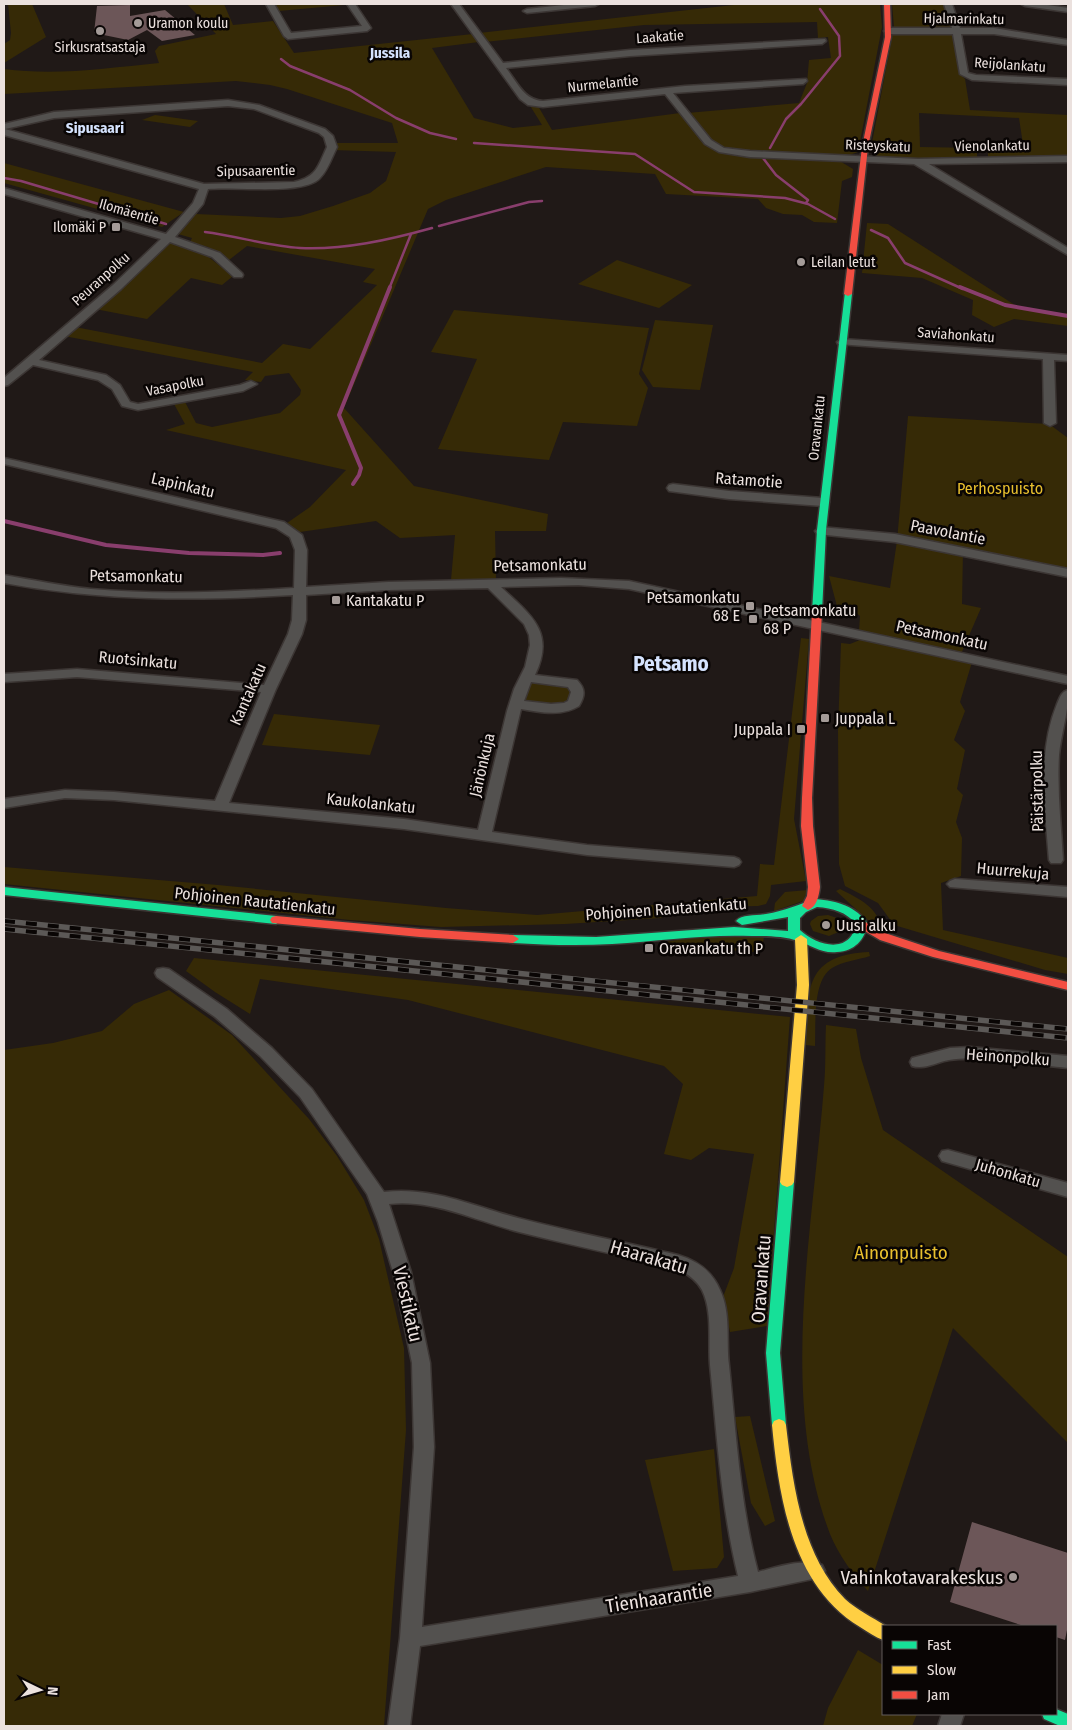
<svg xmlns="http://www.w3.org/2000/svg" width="1072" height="1730" font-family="'Fira Sans Condensed',sans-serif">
	<rect width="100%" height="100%" fill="#201917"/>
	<g fill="#362a06">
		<polygon points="8,4 32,4 46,37 4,63 4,44 10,40 11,33"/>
		<path d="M187,4H224L233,25L273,21L294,53L473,34L479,42L432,48L474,118L513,128L542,125L529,104L538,106L552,130L680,113L705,145L719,151L838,160L853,169L852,177L842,181L837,223L814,222L802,215L783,214L766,208L758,199L666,194L655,174L546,167L446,200L428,209L344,408L414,486L548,514L546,531H495L496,579L451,580L455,535L400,538L376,521L300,532L287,523L310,507L346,470L166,430L185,424L174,404L185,402L196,423L212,427L280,413L300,395L301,390L289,373L265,376L261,382L245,380L253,372L64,336L75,327L262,363L283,344L310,349L377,285L363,282L375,269L247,246L229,260L208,247L190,242L192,238L178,234L196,214L281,218L300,216L333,206L370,193L386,181L396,152L332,150L334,143H398L392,123L287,89L270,85L236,81L4,94V69C56,76 107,68 159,63L155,51L159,46L216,34Z"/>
		<polygon points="275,4 344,4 344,5 279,11"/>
		<polygon points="743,4 880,4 882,27 858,152 847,156 735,150 719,146 713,141 687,113 799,103 807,83 809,60 831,58 828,37 818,38 817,22 644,25 485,42 479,33"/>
		<polygon points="892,4 945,4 954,37 960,74 965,79 970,110 1068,115 1068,158 988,158 988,148 1024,151 1019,118 919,113 920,147 977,148 977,158 885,158 874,155 871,148 894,27"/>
		<polygon points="155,115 198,121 190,127 142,120"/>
		<polygon points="4,163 184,212 162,227 4,183"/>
		<polygon points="867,223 888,224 1021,309 1056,314 1068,313 1068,326 1014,319 994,327 972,315 973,300 922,278 862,273"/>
		<polygon points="169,242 202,252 233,276 222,285 191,278 147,319 95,309"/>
		<polygon points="617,260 692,285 659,308 578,284"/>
		<polygon points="454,310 649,328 639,374 648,388 637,426 563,422 549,460 438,449 477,359 431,352"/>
		<polygon points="655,320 713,325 700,390 653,387 642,370"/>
		<polygon points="908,416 1049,424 1068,438 1068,571 963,550 962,604 981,608 961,654 859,631 860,616 853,610 838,610 829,576 890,588 897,541"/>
		<polygon points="801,638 809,639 794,819 806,881 771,885 770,896 766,904 758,906 673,908 661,918 565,924 441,927 350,920 4,884 4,867 218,885 446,908 537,915 757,896 760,864 774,865"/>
		<polygon points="860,640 972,662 960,702 965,711 954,740 965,750 957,789 963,795 956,822 962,838 961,876 941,883 943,930 1068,958 1068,974 1045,970 894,925 878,903 845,886 839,864 838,731 841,643 850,644"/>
		<path d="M536,682L569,686L570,696L565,702C551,706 534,705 521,698L527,684Z"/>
		<polygon points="274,714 380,725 370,755 262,745"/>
		<path d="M840,889C858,898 881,908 881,932L836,891Z"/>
		<polygon points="808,890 803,901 774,911 775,903 785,892"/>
		<polygon points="828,915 837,918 842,924 841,931 829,936 813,931 810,924 811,921 818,916"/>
		<polygon points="701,936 764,937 762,948 753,952 666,945 665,942"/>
		<path d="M869,952L870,956C858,960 843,961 832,968C812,981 816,1024 815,1046L805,1045C809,992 802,955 869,952Z"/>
		<polygon points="194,958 790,1017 767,1326 730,1332 723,1297 734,1268 754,1154 709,1148 691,1160 664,1154 683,1084 664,1066 408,1000 260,979 250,1014 215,992 186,971"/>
		<polygon points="169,990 232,1035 309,1119 337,1156 364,1200 379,1239 404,1348 406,1430 384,1726 4,1726 4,1050 53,1043 102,1031 134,1004"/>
		<path d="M826,1025L856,1029L861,1058L883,1130L1068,1257V1443L953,1328L868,1591C853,1575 838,1554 830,1534C778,1397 813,1229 824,1086C826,1066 825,1046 826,1025Z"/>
		<polygon points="750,1416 775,1521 765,1526 751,1503 735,1417"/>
		<polygon points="714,1449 724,1557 717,1568 673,1571 645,1460"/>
		<polygon points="858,1650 883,1665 883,1714 917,1714 912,1726 823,1726 828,1708"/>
	</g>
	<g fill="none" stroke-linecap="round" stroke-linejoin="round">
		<g stroke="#893e6d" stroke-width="2.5">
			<polyline points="281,59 290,66 350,90 396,118 430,133 456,139"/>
			<polyline points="474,143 635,154 694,192 785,198 808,204 835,219"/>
			<polyline points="770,148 786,119 801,104 840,56 839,36 820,9"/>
			<polyline points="763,158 776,175 808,200 806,203"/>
			<polyline points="4,178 21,181 166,224"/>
			<polyline points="439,226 529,202 542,201"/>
			<polyline points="871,230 888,238 905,263 963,289"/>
			<path d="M205,232C237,236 268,246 300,248C344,250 389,240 432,228"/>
			<polyline points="389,289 411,234"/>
		</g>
		<g stroke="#893e6d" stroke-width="4">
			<polyline points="960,287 1005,305 1068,316"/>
			<polyline points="353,484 359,475 361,468 339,415 390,287"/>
			<polyline points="4,521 106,545 189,553 263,555 280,553"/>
		</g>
	</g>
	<g fill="#6c5658">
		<polygon points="130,5 130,16 165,10 195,35 162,41 147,30 128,40 94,33 97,6"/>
		<polygon points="972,1522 1068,1553 1068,1625 1065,1640 1056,1637 1056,1626 1024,1626 950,1602"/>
	</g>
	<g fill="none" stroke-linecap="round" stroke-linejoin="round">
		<defs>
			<g id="street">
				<polygon points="266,4 274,4 291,33 362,26 347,4 355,4 371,28 367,31 288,39 284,36"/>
				<path d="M451,4H459L503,63L630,50L825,39L826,41L822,44L630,56L506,68C517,82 524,100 543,101L685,86L806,79L807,81L803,84L673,93L711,140L724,148L750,151L918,159L1068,156V162L929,164L1068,248V255L914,164L750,157L719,152L705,144L665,94L543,107L528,105L520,99Z"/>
				<polygon points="573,4 599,4 595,6 527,13 523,11 527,9"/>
				<polygon points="944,4 952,4 960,28 994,28 1068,40 1068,45 994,34 961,34 968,73 976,75 1068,79 1068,85 972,80 960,74 953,34 888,34 884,31 888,28 952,28"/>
				<polygon points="1021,4 1041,4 1068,8 1068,12 1025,6"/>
				<path d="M228,100L259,105L325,129L333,136L337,147C332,157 328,170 320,178C303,196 234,186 208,189L203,204L175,237L220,253L242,273L243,275L242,277H234L212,257L170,242L121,289L39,360L106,375L120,385L130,402L138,404L240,385L251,381L257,384L243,391L138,410L122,406L112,389L98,380L33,365L8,385L4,386V378L113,285L161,239L4,194V188L166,234L193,203L199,189L4,135V124L54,112ZM228,106L254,109L319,133L324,137L327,147C318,166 317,177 294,182L204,184L5,129L54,118Z"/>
				<polygon points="842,339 1068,355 1068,361 1054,360 1056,423 1050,426 1044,423 1043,359 838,344 837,342"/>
				<path d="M4,458L284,522L302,535L307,550L306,587L388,582L561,578L629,581L1068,676V684L629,589L578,585L501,587C530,615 556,631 535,675L577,680C586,689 585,696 579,706C561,717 540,712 521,709L492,832L587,845L734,857L739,859L741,862L739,865L734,867L587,855L404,829L114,800L65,798L4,808V799L65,790L114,792L215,801L261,692L77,677L4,682V674L77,669L264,685L288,634L292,620L293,595C195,601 101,601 4,583V575C33,580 61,586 91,589C158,595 226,592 294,588L295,550L290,537L276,528L4,464ZM488,588L524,624L529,635L530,645L525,667L514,689L507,711L478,830L404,819L229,803L276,689L302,634L306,620V595L388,590ZM531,682L568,687L571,692L568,701L564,703L551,704L524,701Z"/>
				<polygon points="673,484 729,491 823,498 829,502 823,506 729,499 669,491 667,488 669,485"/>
				<polygon points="821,527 895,534 1068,569 1068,577 895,542 817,534 815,531"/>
				<path d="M1068,690C1069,712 1061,733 1059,755C1057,790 1061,825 1063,860L1061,863H1051L1049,860C1045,808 1037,753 1057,704C1060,697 1061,692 1068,690Z"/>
				<polygon points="955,879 1068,887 1068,897 950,887 947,884 950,881"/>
				<path d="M163,968L169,969L227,1009L272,1048L312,1089L384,1192C431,1186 473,1206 518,1218C571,1232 625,1242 678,1255C698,1261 712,1271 720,1290C731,1313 726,1340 729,1365C736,1434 740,1504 758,1572C777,1567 803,1558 822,1565L825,1571L822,1577L750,1592L420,1646L410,1726H388L400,1638L414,1447L412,1363L393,1272L378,1222L367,1194L300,1097L260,1056L215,1017L157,977L155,973L157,969ZM389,1204C434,1199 476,1221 519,1232C571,1245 623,1256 676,1268C686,1273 696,1279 702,1290C713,1312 708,1341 710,1365C717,1435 721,1507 738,1576L422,1627L434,1447L430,1363L411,1272Z"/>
				<path d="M970,1047L1068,1056V1068C1034,1065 982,1055 949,1060C937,1062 924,1070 912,1066L910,1062L912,1058L950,1048Z"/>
				<polygon points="948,1150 1068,1183 1068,1197 942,1161 939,1156 942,1151"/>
				<polygon points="942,1714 964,1714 960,1726 938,1726"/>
			</g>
			<g id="fast">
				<polygon points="845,292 852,294 826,530 822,612 817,615 812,612 817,530"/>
				<polygon points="4,887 276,916 282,920 276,924 4,895"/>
				<path d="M816,899C837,901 856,906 868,924C864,940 855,951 837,952C822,954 811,945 798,941C784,936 766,936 752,936C705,934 659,941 612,944C579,946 546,945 513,943L507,939L513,935L596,937L734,927L788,931V917L742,925L736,921C742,914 757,916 766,914C785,911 799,904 816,899ZM817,907C833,908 846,912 856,924C850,955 817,946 800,930V918L806,912Z"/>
				<polygon points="787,1177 792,1179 794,1182 780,1353 786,1425 784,1429 779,1431 774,1429 772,1425 766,1353 780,1182 782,1179"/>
				<polygon points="1056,1709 1068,1714 1068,1726 1060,1726 1044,1719 1042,1714 1056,1714"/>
			</g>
			<g id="slow">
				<polygon points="801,935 807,939 809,985 794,1182 792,1185 787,1187 782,1185 780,1182 797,985 795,939"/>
				<path d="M779,1419L784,1421L786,1425C793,1484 801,1554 845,1599C857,1610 872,1617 886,1626H883V1640C875,1637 868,1632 860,1627C792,1586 779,1498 772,1425L774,1421Z"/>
			</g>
			<g id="jam">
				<polygon points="884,4 890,4 891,37 868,147 852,294 848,296 844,294 862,147 885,37"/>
				<path d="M817,609L822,612L812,798L813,826L820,887C819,895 817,907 808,910L802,906L807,896L808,887L801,826L802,798L812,612Z"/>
				<polygon points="276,916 420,929 513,935 519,939 513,943 420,937 272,923 270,920 272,917"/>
				<polygon points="862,920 888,934 939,951 1068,982 1068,990 933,957 880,940 858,927 856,924 858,921"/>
			</g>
		</defs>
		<use href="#street" stroke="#3c3634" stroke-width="3"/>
		<use href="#fast" stroke="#3c3634" stroke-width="3"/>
		<use href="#slow" stroke="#3c3634" stroke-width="3"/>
		<use href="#jam" stroke="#3c3634" stroke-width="3"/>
		<use href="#street" fill="#53514f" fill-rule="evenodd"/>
		<use href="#fast" fill="#16e098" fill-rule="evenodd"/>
		<use href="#slow" fill="#ffcf43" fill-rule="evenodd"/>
		<use href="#jam" fill="#f24e42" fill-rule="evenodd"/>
		<defs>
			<g id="rail">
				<polyline points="4,921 1068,1029"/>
				<polyline points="4,929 1068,1038"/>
			</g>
		</defs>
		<use href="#rail" stroke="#5c5957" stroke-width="5.5"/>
		<use href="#rail" stroke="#090504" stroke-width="4" stroke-dasharray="11" stroke-linecap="butt"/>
	</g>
	<g fill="#a49b98" stroke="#090504" stroke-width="2">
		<circle cx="138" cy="23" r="5"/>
		<circle cx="100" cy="31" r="5"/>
		<rect x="111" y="222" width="10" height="10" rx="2.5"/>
		<circle cx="801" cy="262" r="5"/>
		<rect x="331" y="595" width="10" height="10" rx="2.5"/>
		<rect x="745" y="601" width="10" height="10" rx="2.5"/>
		<rect x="748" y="614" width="10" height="10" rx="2.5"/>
		<rect x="820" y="713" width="10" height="10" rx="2.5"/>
		<rect x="796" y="724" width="10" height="10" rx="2.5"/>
		<circle cx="826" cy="925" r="5"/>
		<rect x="644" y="943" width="10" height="10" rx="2.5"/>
		<circle cx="1013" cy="1577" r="5"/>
	</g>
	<g text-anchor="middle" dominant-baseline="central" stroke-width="5" stroke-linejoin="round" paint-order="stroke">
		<g font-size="14" fill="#ebe1de" stroke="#090504">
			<text transform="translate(964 19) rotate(1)">Hjalmarinkatu</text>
			<text transform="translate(660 37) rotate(-4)">Laakatie</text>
			<text transform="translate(1010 65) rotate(4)">Reijolankatu</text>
			<text transform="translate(603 84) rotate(-6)">Nurmelantie</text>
			<text transform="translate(878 146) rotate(2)">Risteyskatu</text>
			<text transform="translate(992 146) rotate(-1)">Vienolankatu</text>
			<text transform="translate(256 171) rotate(-1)">Sipusaarentie</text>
			<text transform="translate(129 212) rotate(16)">Ilomäentie</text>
			<text transform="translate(101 279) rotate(-42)">Peuranpolku</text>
			<text transform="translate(956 335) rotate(4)">Saviahonkatu</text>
			<text transform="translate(175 386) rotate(-11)">Vasapolku</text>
			<text transform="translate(817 428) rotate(-84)">Oravankatu</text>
		</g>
		<g font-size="14" fill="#ebe1de" stroke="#090504" text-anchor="start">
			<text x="148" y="23">Uramon koulu</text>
			<text x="100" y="47" text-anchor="middle">Sirkusratsastaja</text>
			<text x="106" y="227" text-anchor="end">Ilomäki P</text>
			<text x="811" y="262">Leilan letut</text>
		</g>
		<g font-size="15" font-weight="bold" fill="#d5e3fe" stroke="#090504">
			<text x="390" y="53">Jussila</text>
			<text x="95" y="128">Sipusaari</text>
		</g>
		<g font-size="16" fill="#ebe1de" stroke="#090504">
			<text transform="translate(749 480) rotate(4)">Ratamotie</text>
			<text transform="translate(183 485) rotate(13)">Lapinkatu</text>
			<text transform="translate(948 532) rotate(11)">Paavolantie</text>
			<text transform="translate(540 565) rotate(-1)">Petsamonkatu</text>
			<text transform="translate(136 576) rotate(1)">Petsamonkatu</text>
			<text transform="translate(942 635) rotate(12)">Petsamonkatu</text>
			<text transform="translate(138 660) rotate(5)">Ruotsinkatu</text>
			<text transform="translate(248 694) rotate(-66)">Kantakatu</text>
			<text transform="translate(482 765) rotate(-77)">Jänönkuja</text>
			<text transform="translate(1037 791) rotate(-91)">Päistärpolku</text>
			<text transform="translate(371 803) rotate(6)">Kaukolankatu</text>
			<text transform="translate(1013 871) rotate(5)">Huurrekuja</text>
			<text transform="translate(255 901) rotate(6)">Pohjoinen Rautatienkatu</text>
			<text transform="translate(666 909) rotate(-4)">Pohjoinen Rautatienkatu</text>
			<text transform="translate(1008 1057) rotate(4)">Heinonpolku</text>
			<text transform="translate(1008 1173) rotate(16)">Juhonkatu</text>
		</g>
		<g font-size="16" fill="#e8bf2e" stroke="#090504">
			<text x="1000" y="488">Perhospuisto</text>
		</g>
		<g font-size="16" fill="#ebe1de" stroke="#090504" text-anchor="start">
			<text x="740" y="597" text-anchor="end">Petsamonkatu<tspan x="740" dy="18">68 E</tspan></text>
			<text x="346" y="600">Kantakatu P</text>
			<text x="763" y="610">Petsamonkatu<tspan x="763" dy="18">68 P</tspan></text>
			<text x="835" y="718">Juppala L</text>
			<text x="791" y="729" text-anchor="end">Juppala I</text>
			<text x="836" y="925">Uusi alku</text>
			<text x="659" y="948">Oravankatu th P</text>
		</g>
		<g font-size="19" fill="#e8bf2e" stroke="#090504">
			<text x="901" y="1252">Ainonpuisto</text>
		</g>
		<g font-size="19" fill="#ebe1de" stroke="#090504">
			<text transform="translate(649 1257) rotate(16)">Haarakatu</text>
			<text transform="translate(761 1279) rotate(-86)">Oravankatu</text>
			<text transform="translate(408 1304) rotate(77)">Viestikatu</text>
			<text transform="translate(659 1598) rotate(-9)">Tienhaarantie</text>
		</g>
		<g font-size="19" fill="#ebe1de" stroke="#090504" text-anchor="end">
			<text x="1003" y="1577">Vahinkotavarakeskus</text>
		</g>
		<g font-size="21" font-weight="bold" fill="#d5e3fe" stroke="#090504">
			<text x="671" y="664">Petsamo</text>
		</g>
	</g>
	<rect width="1072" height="1730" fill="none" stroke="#ebe1de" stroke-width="10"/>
	<rect x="882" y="1625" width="175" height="90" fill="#090504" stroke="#635d5b"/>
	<rect x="892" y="1641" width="25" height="8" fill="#16e098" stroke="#635d5b"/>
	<text x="927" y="1650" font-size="15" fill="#ebe1de">Fast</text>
	<rect x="892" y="1666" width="25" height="8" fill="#ffcf43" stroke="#635d5b"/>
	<text x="927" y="1675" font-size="15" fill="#ebe1de">Slow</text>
	<rect x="892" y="1691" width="25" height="8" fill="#f24e42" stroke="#635d5b"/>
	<text x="927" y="1700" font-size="15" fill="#ebe1de">Jam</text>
	<g transform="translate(40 1690) rotate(95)" stroke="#090504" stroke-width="4" paint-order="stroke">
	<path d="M0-4L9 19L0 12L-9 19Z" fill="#ebe1de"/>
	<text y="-8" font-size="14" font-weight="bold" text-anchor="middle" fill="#ebe1de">N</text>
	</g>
</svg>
